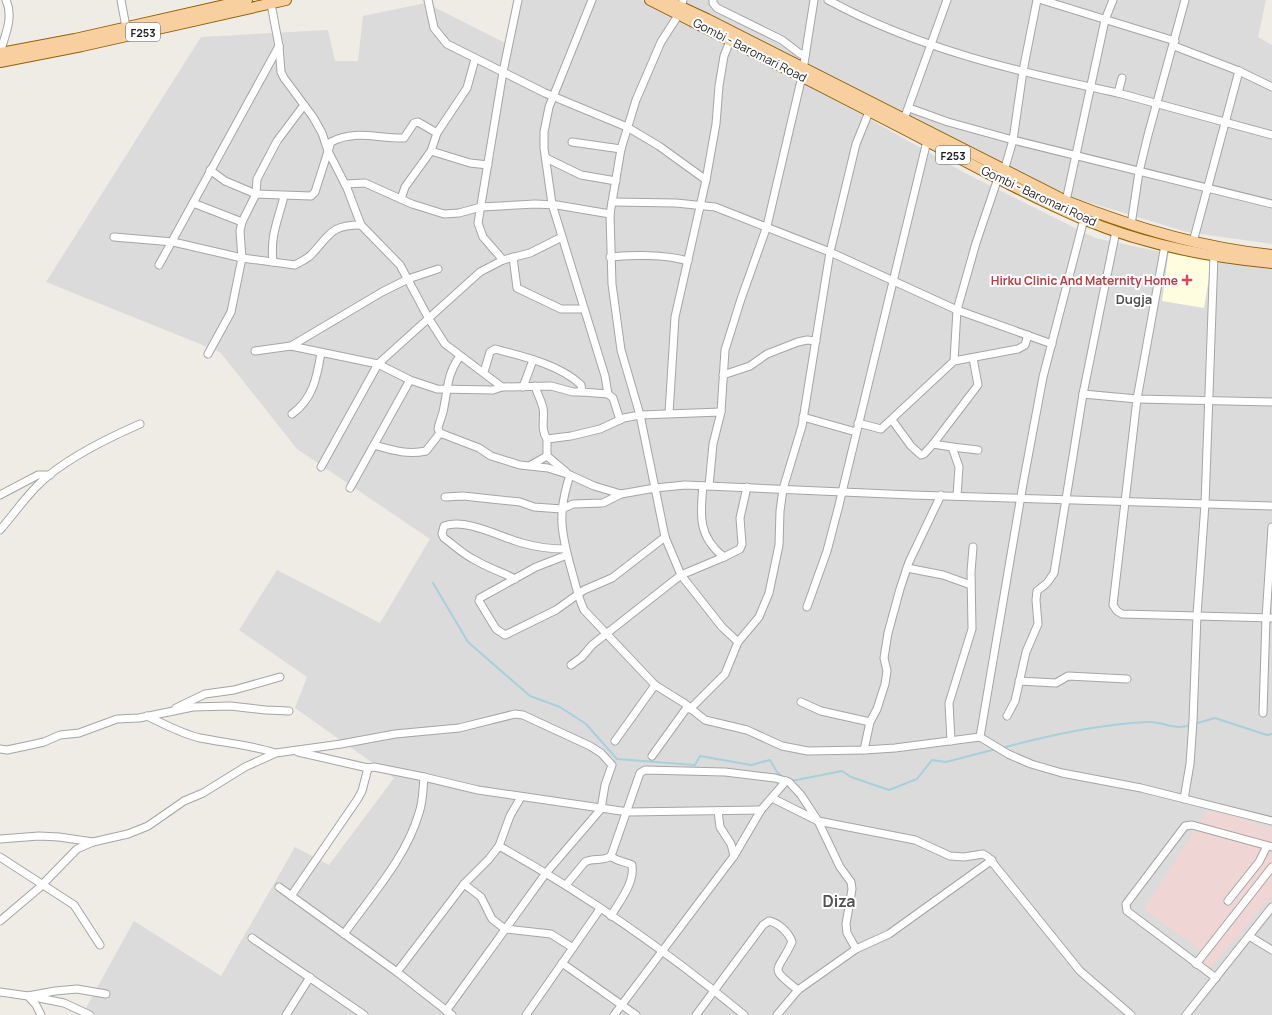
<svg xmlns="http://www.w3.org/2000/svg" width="1272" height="1015" font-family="Manrope,sans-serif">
	<rect width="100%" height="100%" fill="#efebe5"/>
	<g fill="#dcdbdb">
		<polygon points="522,0 641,0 749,51 965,173 1095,238 1209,262 1272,269 1272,1015 82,1015 134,921 221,976 295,847 329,865 394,778 295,708 307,677 239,630 277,570 380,623 430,539 297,449 220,352 46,282 201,37 328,30 335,61 358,61 363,16 426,3 511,46"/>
		<polygon points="672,0 1266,0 1258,37 1272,45 1272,244 1187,232 1078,199 1017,173 768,44"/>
	</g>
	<polygon fill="#efd5d4" points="1207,811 1236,817 1272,828 1272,896 1208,971 1195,962 1204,953 1144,909"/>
	<polygon fill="#fefddf" points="1169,250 1212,260 1204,308 1162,301"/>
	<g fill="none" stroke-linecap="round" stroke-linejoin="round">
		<g stroke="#a7d0db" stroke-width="2">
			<polyline points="433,583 468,642 530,696 560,707 586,724 617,759 695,765 700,756 751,765 770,760 777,772 784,778"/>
			<polyline points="1194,724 1215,718 1267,735 1272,734"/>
			<path d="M1002,748C1050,735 1099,724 1148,722C1164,721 1172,731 1190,725"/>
			<polyline points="791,781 842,771 851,777 889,790 917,779 932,760 946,762 996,749"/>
		</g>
		<defs>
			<g id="minor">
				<polyline points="121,0 126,27"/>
				<polyline points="428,0 434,28 447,44 545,93 627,127 659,146 706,180"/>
				<polyline points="683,0 679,14 661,42 636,100 621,149 610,214 612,284 621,350 640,415 655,488 685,485 912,495 1272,506"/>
				<polyline points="713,0 713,3 717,8 782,40 799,53 805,56"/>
				<path d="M828,0C918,49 1019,72 1118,93L1122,78"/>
				<polyline points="1042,0 1175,41"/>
				<polyline points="271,4 279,46 281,72 284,78 313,117 322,133 328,151 347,188 361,225 400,265 429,319 445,344 502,387 551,386 573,392 582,392"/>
				<polyline points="1174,46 1239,71 1272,87"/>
				<path d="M0,53C5,35 14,17 6,0"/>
				<polyline points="1118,93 1272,135"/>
				<polyline points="909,108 948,122 1013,140 1272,204"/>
				<polyline points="903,122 947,0"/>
				<polyline points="572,142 621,149"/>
				<polyline points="431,151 470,163 488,165"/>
				<polyline points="546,158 581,175 616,181"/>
				<path d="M210,170L225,181L256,194L311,196L315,192L331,142C354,129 380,139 404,138L414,123L418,122L437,133L467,88L475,59"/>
				<polyline points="345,184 365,183 412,204 444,214 459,213 481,207 535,204 557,205 610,214"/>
				<polyline points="401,199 405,187 431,151 437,133"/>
				<polyline points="1066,201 1105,20 1113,0"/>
				<polyline points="612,202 676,203 715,207 830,252 957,310 1052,344"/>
				<polyline points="193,203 242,222"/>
				<polyline points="1131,225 1139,172 1148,135 1185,0"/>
				<path d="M114,237L173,242L242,258L295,265C300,262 307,259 311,255C330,235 330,225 361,225"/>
				<polyline points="1193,242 1239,71"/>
				<polyline points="1165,245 1137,399 1113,605 1117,611 1122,614 1272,618"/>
				<polyline points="513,257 517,288 561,309 583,309"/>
				<path d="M610,257C636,255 663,254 688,261"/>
				<polyline points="503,260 483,237 478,223 503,72 518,0"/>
				<path d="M273,262C270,235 278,221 284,196"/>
				<polyline points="159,265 279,46"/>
				<polyline points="291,346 378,364 410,380 437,389 493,390 502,387"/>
				<polyline points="255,351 291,346 382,292 408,279 438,269"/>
				<polyline points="208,354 231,312 242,258 240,231 242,222 256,194 257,179 277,141 304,105"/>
				<path d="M460,356C447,374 448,387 444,407C443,415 439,422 438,429L440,433L479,448L491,456L520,465L548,468L570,475L594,486L621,494L655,488L665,537L681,575L722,627L738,642"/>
				<polyline points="954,361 957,310 976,243 998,178 1004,171 1013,140 1023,71 1037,0"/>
				<path d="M484,372L490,352L495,349C522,356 561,365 581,385L582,392L608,394L605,376L552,204L544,148V132L549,107L592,0"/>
				<polyline points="723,375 750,366 767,354 798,342 807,340 816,341"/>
				<path d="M535,386C537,393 541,400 543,408C545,419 540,429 547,439"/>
				<polyline points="523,387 533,360"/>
				<polyline points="608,394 613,398 620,420"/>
				<polyline points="1083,394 1137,399 1272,402"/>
				<polyline points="669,413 675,317 706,180 716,124 719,86 724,56 732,36"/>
				<path d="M292,414C313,399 317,377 321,353"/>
				<polyline points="803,417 856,432"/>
				<polyline points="892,420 911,446 921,455 924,454 933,444 952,447 959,467 957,496"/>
				<polyline points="858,423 881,429 954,361 1018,349 1025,345 1028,335"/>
				<polyline points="933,444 978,385 973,358"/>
				<path d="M374,445C392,450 407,455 426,451L440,433"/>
				<polyline points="952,447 978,450"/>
				<polyline points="531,465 547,456"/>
				<polyline points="321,467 378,364 480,272 503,260 530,253 562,237"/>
				<polyline points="566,472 547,456 547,439 571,436 600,429 624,418 640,415 721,412"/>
				<path d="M570,475C557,514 561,533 572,572C576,586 578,597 584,610L655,685L684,703L705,720L747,730L782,746L808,751L864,750L895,748L980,737L1008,754L1031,764L1062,773L1141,788L1272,821"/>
				<polyline points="709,486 713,444 721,412 725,350 741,299 767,226 802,76 814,0"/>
				<polyline points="350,488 410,380"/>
				<polyline points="0,495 38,475 50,475"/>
				<polyline points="445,497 463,496 520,502 534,507 562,509 573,504 603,503 621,494"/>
				<path d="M0,530C13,515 24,499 38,485C62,461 108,438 140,424"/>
				<polyline points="567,555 536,567 480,598 479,601 496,629 505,635 556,610 584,590 612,578 665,537"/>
				<polyline points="724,557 740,549 742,544 740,518 747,487"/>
				<polyline points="907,568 943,575 971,585"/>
				<path d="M515,579C502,572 488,568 475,560C464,555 454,545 444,538L442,534L444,526C467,518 500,537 522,543C536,547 551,549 565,549"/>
				<polyline points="807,607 827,551 838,509 927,141"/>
				<path d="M571,665L582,657L592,645L606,634L681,575L724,557C698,537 700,515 703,486"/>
				<polyline points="1019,681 1056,683 1068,676 1127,679"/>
				<polyline points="801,702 821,711 870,722"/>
				<polyline points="176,708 205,694 234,690 280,677"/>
				<polyline points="690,709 725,674 738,642 759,617 769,593 779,545 780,511 783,489 802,426 830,252 856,144 869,112"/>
				<polyline points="1263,713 1266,618 1272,527"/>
				<path d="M147,716C164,724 182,734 200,738C226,743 251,745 275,753"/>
				<polyline points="1007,716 1015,701 1026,652 1038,624 1036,600 1037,591 1047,583 1054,573 1083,394 1116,231"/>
				<polyline points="980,737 1023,484 1043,377 1084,219"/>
				<polyline points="615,741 655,685"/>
				<polyline points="951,741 949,703 972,629 971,572 973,547"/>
				<polyline points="0,749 7,750 26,746 44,742 60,735 79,733 117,719 139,718 193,707 230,706 266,710 289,711"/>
				<polyline points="864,750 870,722 877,709 885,684 887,671 884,658 888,633 900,589 909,562 941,495"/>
				<polyline points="298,752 368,768 374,767 424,777 478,790 628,812 761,810"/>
				<polyline points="652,756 688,706"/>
				<polyline points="772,798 818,821 915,840 950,856 964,857 983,854 988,857 1080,971 1131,1015"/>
				<polyline points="1184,799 1190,764 1193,721 1197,615 1205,504 1214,255"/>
				<polyline points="0,839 39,836 59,837 93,842"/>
				<path d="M499,846C585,894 668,952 744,1015"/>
				<polyline points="734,856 761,810 786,781"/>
				<polyline points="0,857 74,905 100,945"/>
				<polyline points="464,884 481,897 492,919 505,929 551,934 573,948"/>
				<path d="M566,885L585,862C593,857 603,862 611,856L640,773L645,770L725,772L775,778L789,782L801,795L818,821L840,867L851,882L852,889L846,924L847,933L856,949"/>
				<polyline points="279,887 397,972 452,1015"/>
				<polyline points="291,896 357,800 362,791 368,768"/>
				<polyline points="1228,901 1259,862 1267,846"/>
				<path d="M611,916C619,902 635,883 632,865C625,861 617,862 611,856"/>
				<polyline points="0,921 39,888 77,849 93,842 128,834 148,826 184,801 203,793 245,767 276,753 341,744 395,734 459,728 515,714 523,715 590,746 601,753 612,765 605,785 601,809 546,873 446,1011"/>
				<path d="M344,934C371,896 406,858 419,813C423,802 423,788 424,777"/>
				<polyline points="1249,936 1272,950"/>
				<polyline points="252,938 364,1015"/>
				<polyline points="562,963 636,1015"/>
				<polyline points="1196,964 1272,867"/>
				<polyline points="397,972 464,884 489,859 499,846 510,816 521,797"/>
				<polyline points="1216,978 1127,911 1126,904 1185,826 1192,825 1272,847"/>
				<polyline points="0,992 28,996 55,991 77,989 106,994"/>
				<polyline points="28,996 36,1005 41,1015"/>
				<polyline points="34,997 64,1003 90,1015"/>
				<polyline points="286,1015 310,977"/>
				<polyline points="526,1015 600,909"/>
				<polyline points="614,1015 734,856 731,844 720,827 718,811"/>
				<path d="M696,1015L763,925L769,921C779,923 789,933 792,942C778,973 767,966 798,990"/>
				<polyline points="777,1015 798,990 856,949 889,934 992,860"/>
				<polyline points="1186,1015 1272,907"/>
			</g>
			<g id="primary">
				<path d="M650,0C734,42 817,84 900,127C960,158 1020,192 1083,219C1142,244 1208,257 1272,263"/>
				<path d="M666,0L707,19L1066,201C1132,227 1201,248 1272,255"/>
				<polyline points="0,53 75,39 247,0"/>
				<polyline points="0,62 82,46 286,0"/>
			</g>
		</defs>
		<use href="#minor" stroke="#a5a5a5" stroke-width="9"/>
		<use href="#primary" stroke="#926006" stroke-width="12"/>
		<use href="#minor" stroke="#fff" stroke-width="7"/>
		<use href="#primary" stroke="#f8d0a0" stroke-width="10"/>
	</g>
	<path fill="#e0444e" stroke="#fff" stroke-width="1.5" d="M1185 274h4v4h4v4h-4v4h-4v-4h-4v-4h4z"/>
	<g text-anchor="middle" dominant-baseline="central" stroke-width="4" stroke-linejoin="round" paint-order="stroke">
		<g fill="#fff" stroke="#626262" stroke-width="1">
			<rect x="126" y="23" width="34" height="18" rx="3"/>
			<rect x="936" y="146" width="34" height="18" rx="3"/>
		</g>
		<g font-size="11" font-weight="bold" fill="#1e1e1e">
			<text x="143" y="32">F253</text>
			<text x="953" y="155">F253</text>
		</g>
		<g font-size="12" fill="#1e1e1e" stroke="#fff">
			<text transform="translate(750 50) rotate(27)">Gombi - Baromari Road</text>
			<text transform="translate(1039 196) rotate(25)">Gombi - Baromari Road</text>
		</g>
		<g font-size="12" font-weight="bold" fill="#be3a42" stroke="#fff" text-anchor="end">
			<text x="1178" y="280">Hirku Clinic And Maternity Home</text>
		</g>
		<g font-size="13" font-weight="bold" fill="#515151" stroke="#fff">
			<text x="1134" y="299">Dugja</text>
		</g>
		<g font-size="16" font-weight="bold" fill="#515151" stroke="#fff">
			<text x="839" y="901">Diza</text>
		</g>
	</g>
</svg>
